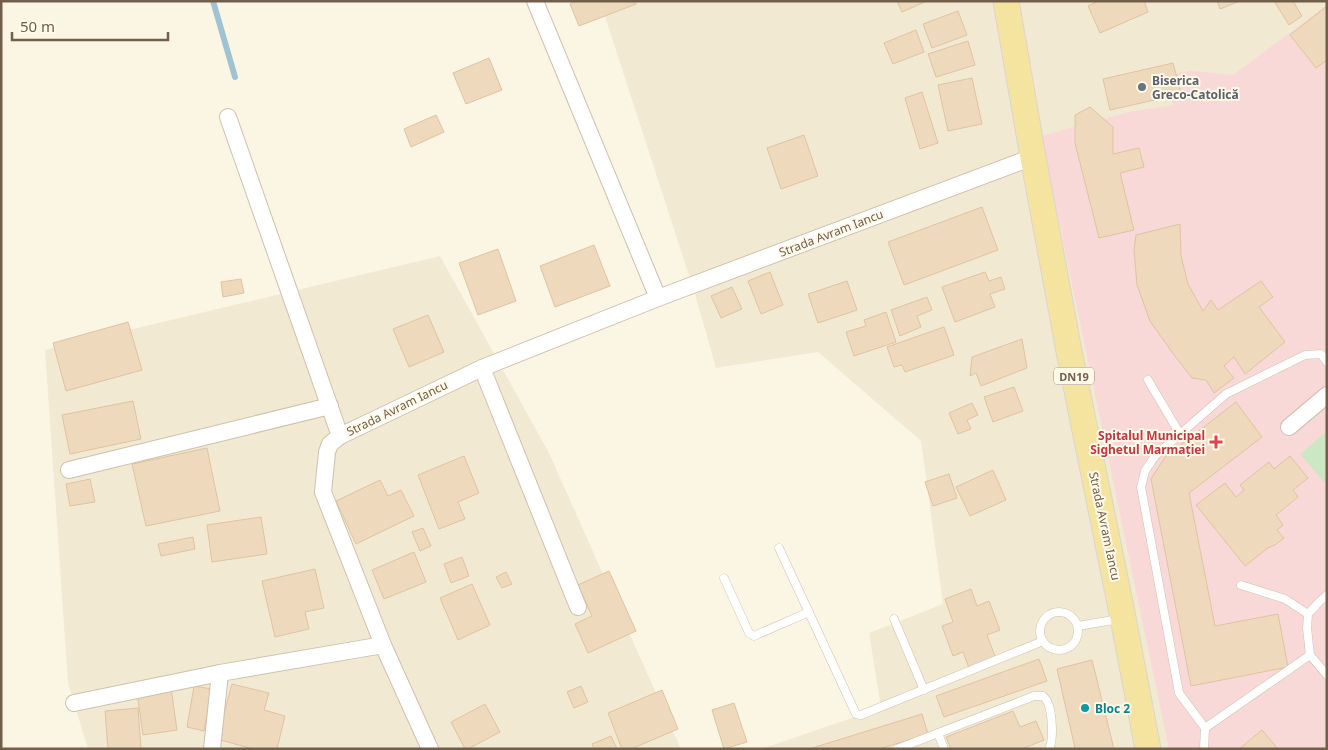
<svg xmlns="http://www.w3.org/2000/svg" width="1328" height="750" font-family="'Noto Sans',sans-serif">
	<rect width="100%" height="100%" fill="#fbf6e4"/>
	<g fill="#f2e9d3">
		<polygon points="600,1 1327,1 1327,749 761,749 881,708 869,633 943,604 921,441 818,352 716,368 694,291"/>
		<polygon points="440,256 549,453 681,749 88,749 68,683 45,350"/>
	</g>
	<polygon fill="#f8d9d7" points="1327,5 1327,749 1169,749 1041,136 1129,112 1173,105 1167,74 1192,71 1233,75"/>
	<polygon fill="#cce7c3" points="1327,431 1327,485 1300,454"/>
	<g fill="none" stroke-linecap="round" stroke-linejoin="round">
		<polyline stroke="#a0c3d4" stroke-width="6" points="213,1 235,77"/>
	</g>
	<g fill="#eed9bd" stroke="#e0c39f">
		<polygon points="576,1 635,1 636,4 579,26 570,4"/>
		<polygon points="897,1 927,1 902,12"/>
		<polygon points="1099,1 1144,1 1148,12 1100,33 1088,6"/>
		<polygon points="1217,1 1240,1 1220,9"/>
		<polygon points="1274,1 1293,1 1302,16 1289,25"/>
		<polygon points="1327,6 1327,60 1316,68 1290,35"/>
		<polygon points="958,11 967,35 932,48 923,24"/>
		<polygon points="916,30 924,52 893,64 884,43"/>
		<polygon points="968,41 975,65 936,77 928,54"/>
		<polygon points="489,58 502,90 466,104 453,73"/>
		<polygon points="1173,63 1181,94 1110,110 1103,79"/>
		<polygon points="972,78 982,124 948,131 938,85"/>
		<polygon points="922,92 938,143 920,149 905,98"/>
		<polygon points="1090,107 1113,127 1113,154 1139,148 1144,167 1120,173 1134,230 1099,238 1075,143 1075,115"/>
		<polygon points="436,115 444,132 411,147 404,129"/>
		<polygon points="804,135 818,176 781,189 767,148"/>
		<polygon points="982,207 998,250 904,285 888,242"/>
		<polygon points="1180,224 1181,256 1188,284 1203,311 1211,300 1218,310 1261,281 1273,297 1259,307 1285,342 1245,374 1234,357 1224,366 1234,378 1214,393 1206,380 1192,378 1171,351 1150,321 1137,285 1134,250 1136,235"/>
		<polygon points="594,245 610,286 555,307 540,266"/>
		<polygon points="498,249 516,301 478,315 459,263"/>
		<polygon points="770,272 783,305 761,314 748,281"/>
		<polygon points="985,272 989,281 1001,277 1005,289 990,294 995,307 955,322 942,287"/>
		<polygon points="241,279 244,293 223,297 221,282"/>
		<polygon points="847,281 857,310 818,323 808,294"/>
		<polygon points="732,287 742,309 721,318 711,296"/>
		<polygon points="927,297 932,310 917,316 921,327 900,336 891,310"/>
		<polygon points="886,312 896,342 854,356 846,332 866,326 864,320"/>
		<polygon points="428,315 444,352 409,367 393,329"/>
		<polygon points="128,322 142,370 66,391 53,343"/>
		<polygon points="944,327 954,355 905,372 902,365 894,367 887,347"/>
		<polygon points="1022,339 1027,368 981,386 976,373 970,376 972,357"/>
		<polygon points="1014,387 1023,411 993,422 984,397"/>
		<polygon points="133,401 141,439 70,454 62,415"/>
		<polygon points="1236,402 1262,437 1189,493 1215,626 1278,614 1288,667 1191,686 1151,479 1165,457"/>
		<polygon points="972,403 978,415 967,420 971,429 958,434 949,413"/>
		<polygon points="207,448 220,511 146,526 132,464"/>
		<polygon points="464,456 479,493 458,502 465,519 439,529 418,475"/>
		<polygon points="1290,456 1308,478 1293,490 1298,497 1276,515 1283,525 1277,530 1284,538 1275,545 1268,548 1245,566 1196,505 1225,483 1236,497 1244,490 1240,485 1269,462 1274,469"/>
		<polygon points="993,470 1006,500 970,516 956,487"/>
		<polygon points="949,474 957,498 933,506 925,482"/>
		<polygon points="90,479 95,502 70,506 66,484"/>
		<polygon points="380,480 388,496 401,490 414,516 356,544 336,501"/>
		<polygon points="261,517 267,554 212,562 207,525"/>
		<polygon points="423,528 431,546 420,551 412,532"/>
		<polygon points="193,537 195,549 161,556 158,544"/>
		<polygon points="414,552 426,582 384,599 372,570"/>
		<polygon points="462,557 469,576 451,583 444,564"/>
		<polygon points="315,569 324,608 305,612 309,629 275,637 262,581"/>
		<polygon points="609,571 636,631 588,653 575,624 592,616 578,585"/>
		<polygon points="506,572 512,584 502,588 496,577"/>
		<polygon points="472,584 490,625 458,640 440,598"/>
		<polygon points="971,589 977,606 989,601 1000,630 987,635 996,659 969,668 963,652 953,656 942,626 953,622 945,599"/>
		<polygon points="1039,659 1047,681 944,717 936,696"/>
		<polygon points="1092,660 1114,749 1074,749 1075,748 1057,669"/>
		<polygon points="232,684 269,693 264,710 285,716 277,749 253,749 217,739"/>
		<polygon points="194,686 212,689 204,731 187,727"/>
		<polygon points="581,686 588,702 574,708 567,692"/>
		<polygon points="171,688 177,730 143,735 137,693"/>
		<polygon points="662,690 678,729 631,749 622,749 608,713"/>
		<polygon points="734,703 747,742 724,749 712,710"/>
		<polygon points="485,704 500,732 468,749 465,749 451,722"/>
		<polygon points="138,708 141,749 108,749 105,711"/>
		<polygon points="1013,711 1020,727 1036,721 1044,740 1022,749 951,749 946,737"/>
		<polygon points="922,714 928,734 879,749 809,749"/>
		<polygon points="1262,730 1278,749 1239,749"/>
		<polygon points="611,736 617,749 594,749 592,744"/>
	</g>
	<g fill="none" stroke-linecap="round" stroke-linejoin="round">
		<defs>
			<g id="service">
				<polyline points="1148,380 1180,434"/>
				<polyline points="779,548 856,714 861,715 1043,641"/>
				<polyline points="724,578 749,633 754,636 809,612"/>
				<polyline points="1241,585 1285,599 1308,614"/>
				<polyline points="1327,595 1320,601 1308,614 1307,628 1310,655 1327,675"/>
				<circle cx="1059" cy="631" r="19"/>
				<polyline points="894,619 924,690"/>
				<polyline points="1078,626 1119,619"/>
				<polyline points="1205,728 1310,655"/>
				<polyline points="938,733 944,749"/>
				<path d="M897,749L1034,696H1043C1045,698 1047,700 1048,703C1052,712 1054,740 1049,749"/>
				<polyline points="1204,749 1205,728 1179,693 1141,487 1145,471 1155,456 1226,394 1305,355 1321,354 1327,362"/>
			</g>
			<g id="minor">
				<polyline points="535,1 658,298"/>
				<polyline points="228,117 340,436"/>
				<polyline points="482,368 578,607"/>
				<polyline points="1289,427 1327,395"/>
				<polyline points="69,470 330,406"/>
				<polyline points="74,703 220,673 383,645"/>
				<polyline points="212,749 220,673"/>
				<polyline points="430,749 383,645 323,492 327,452 330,444 340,436 482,368 658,298 1033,157"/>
			</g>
			<polyline id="primary" points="1006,1 1033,157 1069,351 1123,618 1148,749"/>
		</defs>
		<use href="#service" stroke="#cdc1ae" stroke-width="9"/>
		<use href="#minor" stroke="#cdc1ae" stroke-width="18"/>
		<use href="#primary" stroke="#dad5d0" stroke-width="27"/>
		<use href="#service" stroke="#fff" stroke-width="8"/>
		<use href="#minor" stroke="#fff" stroke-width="16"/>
		<use href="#primary" stroke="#f5e4a0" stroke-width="25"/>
	</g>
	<circle fill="#6b7280" stroke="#fef9e9" stroke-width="2" cx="1142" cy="87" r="5"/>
	<path fill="#e0444e" stroke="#fef9e9" stroke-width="2" d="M1213.5 434.5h5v5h5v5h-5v5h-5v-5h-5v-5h5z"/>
	<circle fill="#0f9aa8" stroke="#fef9e9" stroke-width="2" cx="1085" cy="708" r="5"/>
	<g text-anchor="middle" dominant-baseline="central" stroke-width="4" stroke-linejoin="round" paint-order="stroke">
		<rect fill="#fef9e9" stroke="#9b8d7a" stroke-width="1" x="1054" y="367.5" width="40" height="17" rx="4"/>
		<g font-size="11" font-weight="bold" fill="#715f4b">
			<text x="1074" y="376">DN19</text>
		</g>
		<g font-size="12" font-weight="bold" fill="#5b616d" stroke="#fef9e9" text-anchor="start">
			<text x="1152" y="80">Biserica<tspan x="1152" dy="14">Greco-Catolică</tspan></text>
		</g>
		<g font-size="12" fill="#715f4b" stroke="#fef9e9">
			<text transform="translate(831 233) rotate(-21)">Strada Avram Iancu</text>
			<text transform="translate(397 408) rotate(-26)">Strada Avram Iancu</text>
			<text transform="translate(1105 526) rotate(78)">Strada Avram Iancu</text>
		</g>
		<g font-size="12" font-weight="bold" fill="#be3a42" stroke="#fef9e9" text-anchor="end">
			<text x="1205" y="435">Spitalul Municipal<tspan x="1205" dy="14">Sighetul Marmației</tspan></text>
		</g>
		<g font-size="12" font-weight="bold" fill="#0d838f" stroke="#fef9e9" text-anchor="start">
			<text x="1095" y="708">Bloc 2</text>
		</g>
	</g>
	<rect width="1328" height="750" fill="none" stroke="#715f4b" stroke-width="5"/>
	<path d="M12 32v8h156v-8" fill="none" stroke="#715f4b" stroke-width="2.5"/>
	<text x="20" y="32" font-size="15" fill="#715f4b" stroke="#fef9e9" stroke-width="4" paint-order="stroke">50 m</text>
</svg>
